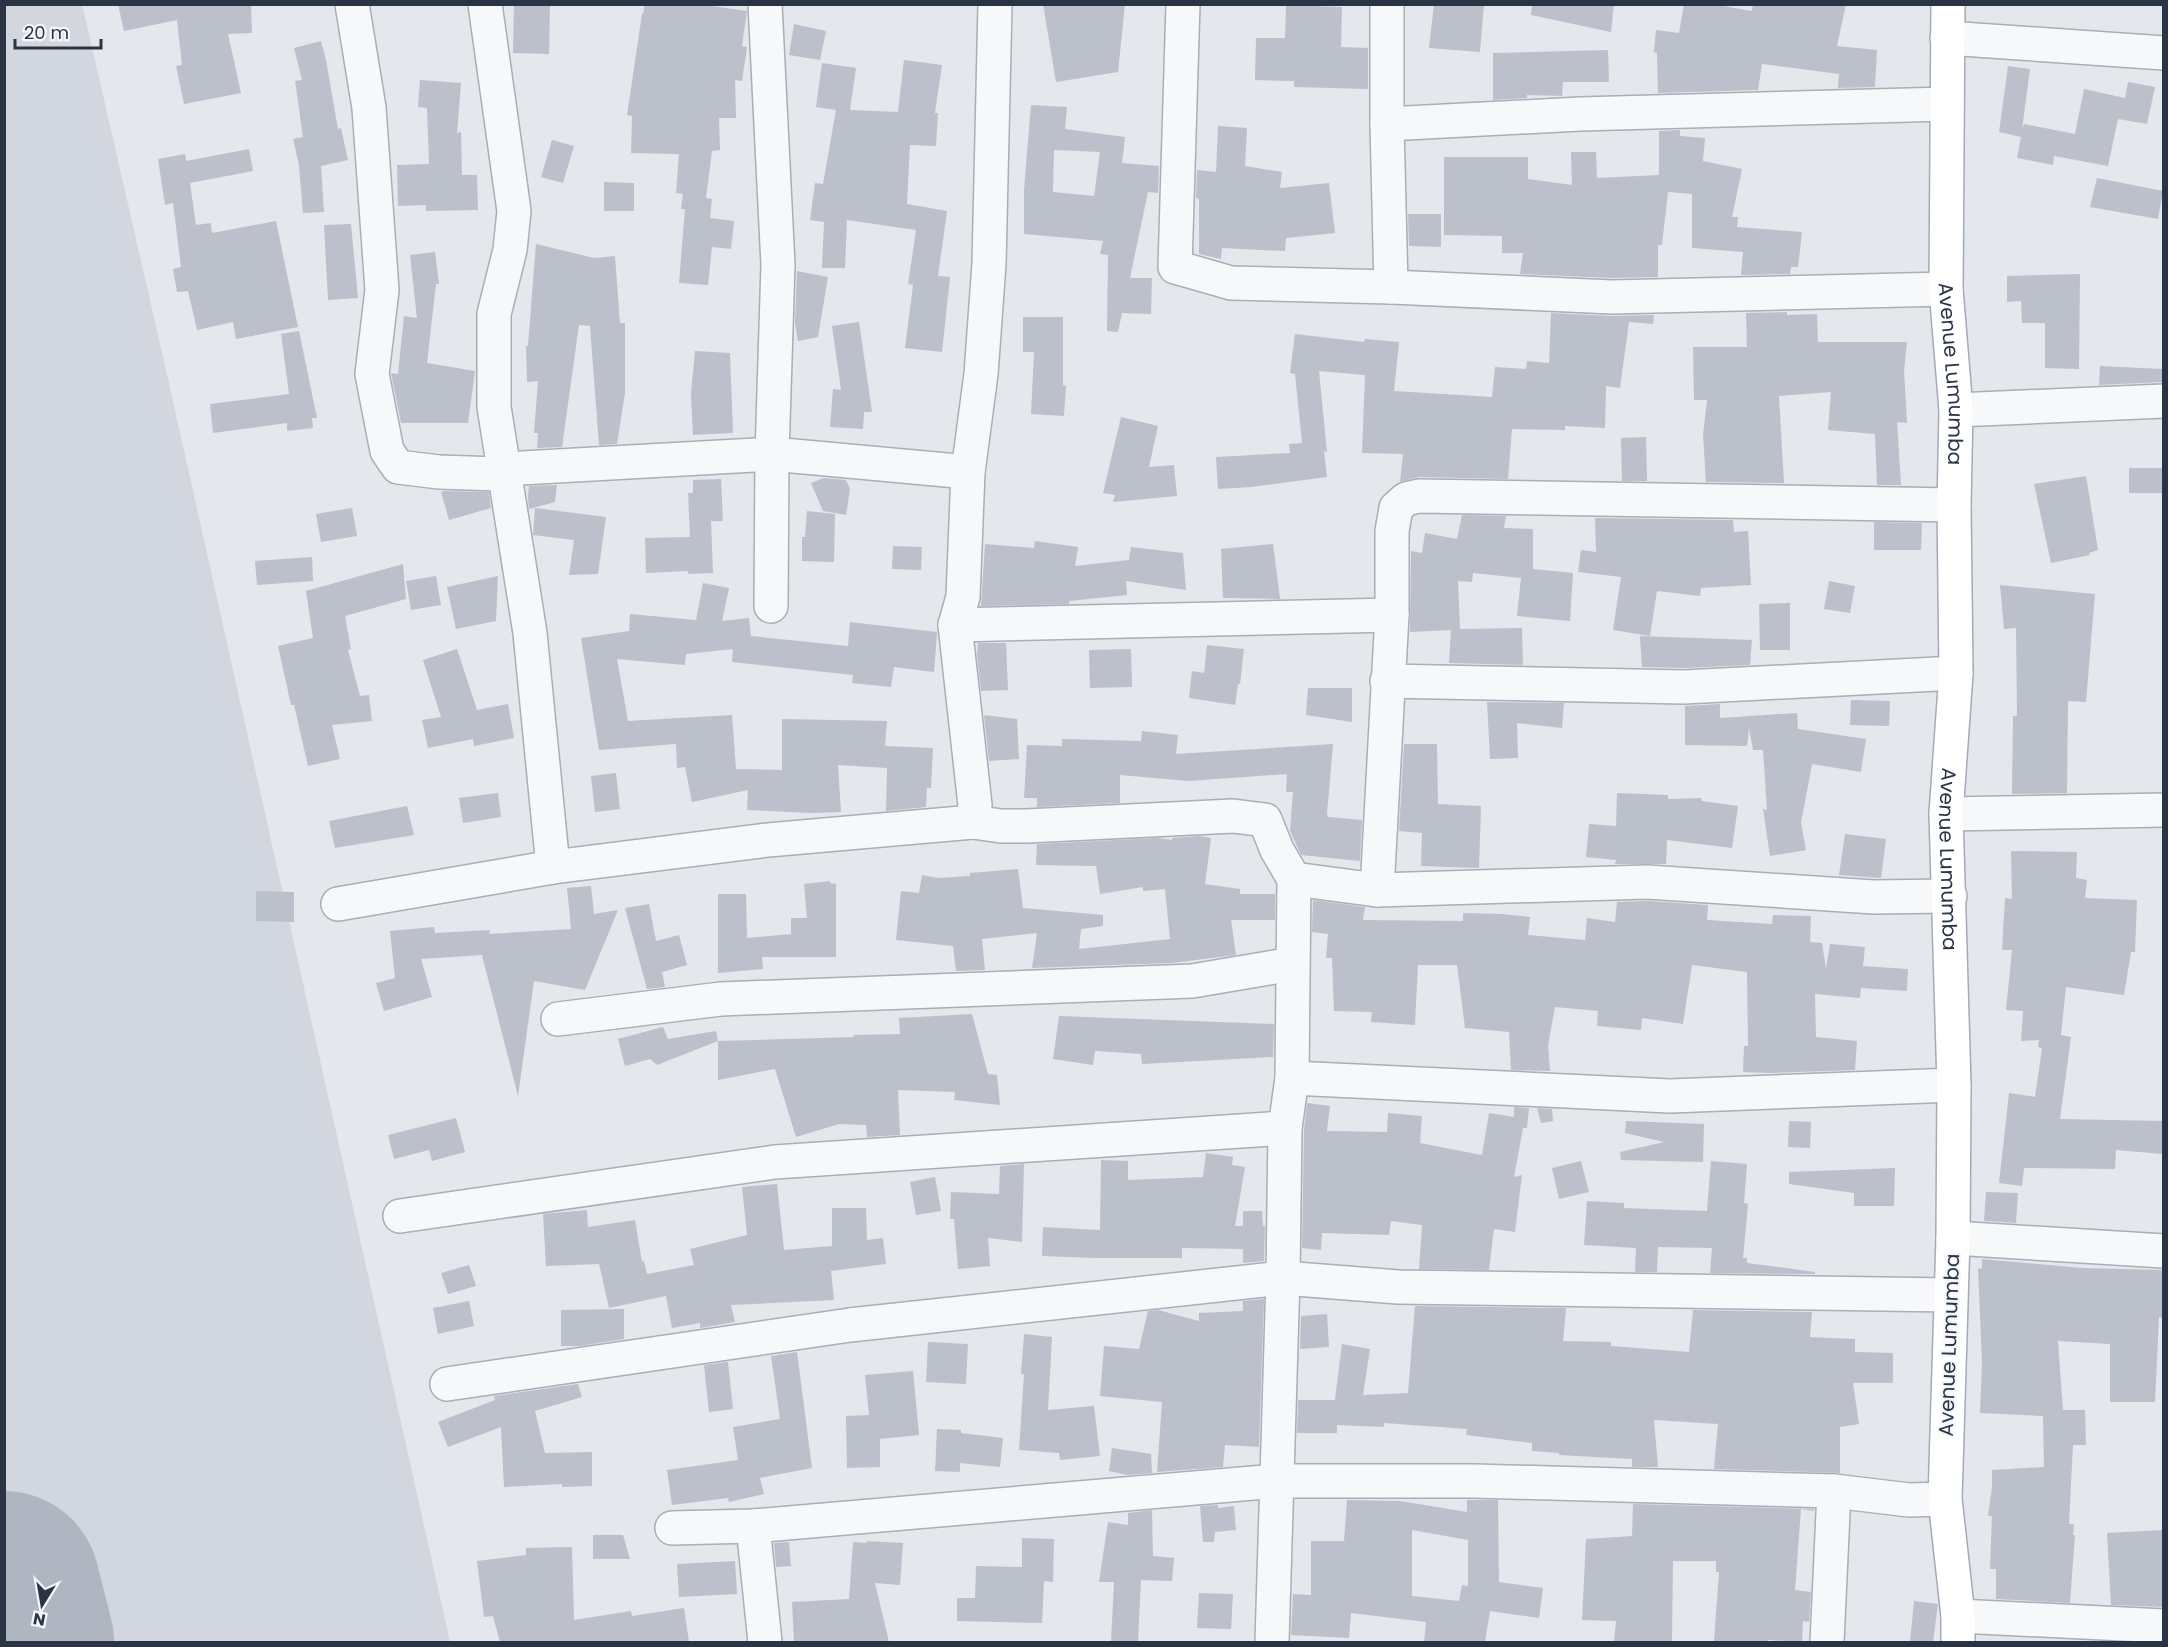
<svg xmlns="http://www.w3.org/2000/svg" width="2168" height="1647" font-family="Poppins,sans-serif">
	<rect width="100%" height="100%" fill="#e4e7ec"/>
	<polygon fill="#d2d6de" points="82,4 162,352 450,1642 5,1642 4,5"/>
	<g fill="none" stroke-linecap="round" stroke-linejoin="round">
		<polyline stroke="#b0b6c1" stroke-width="192" points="4,1587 18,1642"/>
	</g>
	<g fill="#bbc0ca" fill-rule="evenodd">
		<polygon points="118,4 251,4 252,33 228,34 241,93 184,104 176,66 182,65 177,20 124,31"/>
		<polygon points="514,4 550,4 549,54 513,53"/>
		<polygon points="645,4 698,4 747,11 742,46 747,47 742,81 735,80 736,118 719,118 720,150 712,151 706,198 712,199 710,218 734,221 731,249 712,247 708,285 679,283 685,209 681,209 683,194 676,193 679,154 631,153 632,116 627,115 642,14 643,14"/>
		<polygon points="1043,4 1125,4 1118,72 1056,82"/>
		<polygon points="1434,4 1484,4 1480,52 1429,48"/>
		<polygon points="1532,4 1614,4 1611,32 1531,15"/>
		<polygon points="1684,4 1712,4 1752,11 1753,4 1846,4 1837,46 1877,50 1875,87 1838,88 1839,74 1762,64 1758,90 1658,93 1657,53 1654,52 1656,30 1679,33"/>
		<polygon points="1286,5 1342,7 1341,47 1368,48 1368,89 1294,87 1294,81 1255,80 1256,38 1285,38"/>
		<polygon points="794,24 826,31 820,60 789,55"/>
		<polygon points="321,41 326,60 338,129 341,128 348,160 321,166 324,212 303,213 299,165 293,139 303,137 295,81 302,80 294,48"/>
		<polygon points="1608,50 1609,82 1563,82 1562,96 1527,95 1527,98 1493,100 1493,53"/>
		<polygon points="904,60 942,65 935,113 938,113 936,146 910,145 907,204 947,211 938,276 950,277 942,352 905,348 913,285 908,284 916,230 847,220 845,268 822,268 824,222 810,220 815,183 823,184 836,110 816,107 822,63 856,68 850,110 898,112"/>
		<polygon points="2008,66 2030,69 2022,130 2024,124 2075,134 2084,89 2125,98 2128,82 2155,87 2147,124 2118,119 2108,166 2054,156 2053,165 2017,158 2021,137 1999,132"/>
		<polygon points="420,80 461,83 457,133 461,132 462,175 477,175 478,210 426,211 426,205 398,206 397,165 429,164 427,108 418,107"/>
		<path d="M1031,105L1067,107L1065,129L1125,137L1122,163L1159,166L1158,193L1148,192L1130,278H1152L1151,314L1122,313L1118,332L1107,331L1108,255L1100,254L1103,241L1024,234V190ZM1054,150L1100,152L1094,196L1053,192Z"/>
		<polygon points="1218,126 1247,128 1245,166 1282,172 1280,188 1329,183 1335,233 1286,238 1285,251 1222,248 1221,259 1199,254 1199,199 1196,198 1197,170 1216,172"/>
		<polygon points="1680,130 1680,136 1705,138 1703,161 1742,169 1732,217 1738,217 1737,227 1802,232 1798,267 1791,267 1790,274 1741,275 1743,252 1692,248 1692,194 1668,192 1662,245 1658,245 1658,277 1612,278 1520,274 1523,253 1502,253 1502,236 1444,235 1444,157 1528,157 1528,179 1572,185 1571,152 1596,152 1597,178 1659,175 1659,131"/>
		<polygon points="552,140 574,146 563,183 541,177"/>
		<polygon points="249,149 253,171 190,183 196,225 211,223 212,233 276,221 298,327 236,339 233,322 197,330 188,291 177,292 173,269 181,267 173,203 165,205 158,159 185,154 186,161"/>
		<polygon points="2097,178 2163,191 2158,219 2090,207"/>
		<polygon points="604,182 634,183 634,211 604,211"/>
		<polygon points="1408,214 1441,214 1441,247 1409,246"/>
		<polygon points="351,224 358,298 328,300 324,225"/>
		<polygon points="536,244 594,258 615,256 620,323 625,323 625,393 617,444 599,445 590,326 579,325 562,447 537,448 538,433 534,433 538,381 527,382 526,346 528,346"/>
		<polygon points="435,252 439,284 436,284 427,363 475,371 468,423 401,423 391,373 398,374 404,316 417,318 410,255"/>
		<polygon points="797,271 828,277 818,337 798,341 795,323"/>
		<polygon points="2080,274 2079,369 2045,368 2045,323 2022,323 2021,301 2007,302 2007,276"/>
		<polygon points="1787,312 1787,315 1817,314 1818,342 1907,342 1904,371 1907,423 1897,422 1901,485 1877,485 1875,434 1828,430 1831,392 1779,396 1784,483 1706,482 1703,435 1707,400 1694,400 1693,347 1747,347 1746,313"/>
		<polygon points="1551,313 1611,316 1654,315 1653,324 1629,322 1620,388 1606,386 1605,428 1565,426 1565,430 1512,429 1508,479 1419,477 1400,482 1403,454 1362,453 1365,375 1319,371 1327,452 1324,451 1327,477 1251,487 1218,489 1216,457 1290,453 1289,444 1302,443 1295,374 1290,373 1295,334 1364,342 1365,339 1399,342 1394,391 1492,397 1495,367 1526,369 1527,361 1549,363"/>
		<polygon points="1023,317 1063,317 1063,385 1066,386 1064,416 1031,414 1034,352 1023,352"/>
		<polygon points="859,322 872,412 864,412 863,429 830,427 833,389 841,390 832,326"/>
		<polygon points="299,331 317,418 312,418 313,428 287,431 287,423 213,433 210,404 289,394 281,334"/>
		<polygon points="695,351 730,353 733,433 693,435 691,394"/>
		<polygon points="2100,366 2163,369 2163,382 2099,385"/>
		<polygon points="1121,417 1158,426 1149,467 1174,465 1177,496 1113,502 1115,495 1103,493"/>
		<polygon points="1646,437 1647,481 1622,481 1621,438"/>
		<rect x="2129" y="468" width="34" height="25"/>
		<polygon points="2086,476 2098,550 2089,553 2090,555 2051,563 2034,484"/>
		<polygon points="824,478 846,480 850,489 846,515 823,511 811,483"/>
		<polygon points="721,479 723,521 711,521 713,573 688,574 688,571 646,573 645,538 690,537 688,493 693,493 693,480"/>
		<polygon points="557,485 555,502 529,509 528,498 529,486"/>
		<polygon points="444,491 489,492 491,508 449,520 441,492"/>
		<polygon points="352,508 357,536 321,542 316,514"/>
		<polygon points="535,508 606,517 598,574 569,575 574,540 533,535"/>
		<polygon points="807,511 835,514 834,562 802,561 802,537 805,537"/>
		<polygon points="1462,515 1506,516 1504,528 1533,529 1533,569 1573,573 1570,621 1517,616 1521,578 1473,573 1472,582 1458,581 1460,629 1522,628 1523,665 1449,663 1451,630 1410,632 1411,551 1422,553 1425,533 1457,539"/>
		<polygon points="1595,518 1733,520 1734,532 1748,531 1751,585 1701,588 1700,596 1657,591 1650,636 1613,630 1621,577 1578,572 1581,550 1596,552"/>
		<polygon points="1874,522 1922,523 1921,550 1874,550"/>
		<polygon points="1035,541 1078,547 1075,566 1129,560 1131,547 1183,553 1186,590 1126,581 1127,595 1069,601 1069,604 981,606 985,544 1034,548"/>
		<polygon points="1273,544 1280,599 1223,598 1221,549"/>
		<polygon points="893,546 922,547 921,570 892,569"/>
		<polygon points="312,557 313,581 257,585 255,561"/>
		<polygon points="403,564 406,599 345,616 351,649 348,650 360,696 369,695 372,721 332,725 340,759 308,766 294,705 291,705 278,646 313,638 306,591"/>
		<polygon points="436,576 441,605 411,610 406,581"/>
		<polygon points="498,576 496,621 456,629 447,587"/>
		<polygon points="1829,581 1855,586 1850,613 1824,609"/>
		<polygon points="703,583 729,588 722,621 749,618 751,636 848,646 850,622 937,632 934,672 894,667 891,687 852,683 853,675 732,662 733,649 686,654 685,665 617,659 628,721 732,715 736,769 782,770 782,719 887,721 885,746 933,748 931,788 927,788 926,807 886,811 887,768 838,765 841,812 812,813 747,810 748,790 692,802 685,767 677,768 676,744 599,750 581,638 629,631 630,614 696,620"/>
		<polygon points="2000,585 2095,594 2086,702 2068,701 2067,793 2012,794 2013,716 2017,716 2016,628 2004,629"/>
		<polygon points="1790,603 1790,650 1760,650 1759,604"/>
		<polygon points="1640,636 1752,640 1750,665 1684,668 1642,667"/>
		<polygon points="978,643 1006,643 1008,690 981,691 977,654"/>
		<polygon points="1207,645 1244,649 1240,684 1238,684 1235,705 1189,698 1192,671 1204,673"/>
		<polygon points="457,649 477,710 508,704 514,738 474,746 473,739 428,748 422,720 441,717 423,660"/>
		<polygon points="1131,649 1132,687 1090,688 1089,650"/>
		<polygon points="1308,688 1352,688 1352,722 1306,715"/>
		<polygon points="1851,700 1890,701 1889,726 1850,725"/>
		<polygon points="1487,702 1564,703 1562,728 1517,723 1518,758 1490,759"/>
		<polygon points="1720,704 1720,718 1797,713 1798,729 1866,739 1861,772 1812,764 1801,823 1806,850 1770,856 1763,809 1767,810 1763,750 1753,750 1749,728 1747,746 1685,745 1685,706"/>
		<polygon points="984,715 1017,719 1019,759 989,761"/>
		<polygon points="1142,731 1178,735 1176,754 1333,744 1327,814 1328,817 1362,820 1360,861 1301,855 1290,831 1293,792 1286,792 1287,774 1189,781 1120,775 1120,803 1037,807 1037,798 1024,798 1027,745 1062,746 1062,739 1141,741"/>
		<polygon points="1404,744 1437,744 1438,804 1481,806 1479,868 1421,866 1422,833 1399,831"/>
		<polygon points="616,773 620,809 595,812 591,776"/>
		<polygon points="498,793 501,817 463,823 459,798"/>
		<polygon points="1617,793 1668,795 1668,799 1701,798 1702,801 1738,806 1732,848 1667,840 1666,864 1615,864 1616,860 1586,857 1589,824 1616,826"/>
		<polygon points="407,806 414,835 335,848 329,821"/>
		<polygon points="1845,834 1886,839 1881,878 1839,875"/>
		<polygon points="1200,836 1211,838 1205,884 1240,889 1240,894 1275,894 1275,920 1231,920 1236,955 1172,963 1032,968 1037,933 982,939 985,970 956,971 953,946 896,940 901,891 919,893 922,875 938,878 970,876 970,873 1018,869 1023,908 1103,915 1103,926 1081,929 1079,949 1170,939 1165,889 1143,891 1143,887 1100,894 1096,866 1036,865 1037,844 1158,838 1172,840 1172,838"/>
		<polygon points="2011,851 2077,852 2076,878 2087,880 2085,898 2137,900 2135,952 2131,952 2124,995 2066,987 2061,1035 2071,1037 2060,1119 2163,1121 2163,1154 2116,1150 2115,1169 2024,1168 2022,1186 1999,1183 2009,1093 2035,1097 2042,1048 2038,1047 2039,1040 2021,1041 2023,1011 2006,1010 2012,950 2002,950 2005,898 2012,899"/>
		<polygon points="830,881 830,883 836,884 836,957 762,957 763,969 718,973 718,894 746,894 747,938 791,934 791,918 807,918 804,884"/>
		<polygon points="591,886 594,914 618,910 585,990 534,981 518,1096 482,955 421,959 432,997 384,1011 376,983 395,978 390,931 434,927 435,933 490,930 489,934 571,929 567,888"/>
		<polygon points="256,891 294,892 294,922 256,921"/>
		<polygon points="1313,900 1365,907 1363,920 1463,921 1463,913 1501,914 1530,917 1528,935 1585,940 1587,918 1615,922 1617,902 1647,901 1708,905 1707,920 1772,924 1773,915 1811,916 1810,942 1822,943 1826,969 1830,944 1865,947 1863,966 1908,969 1907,991 1861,988 1860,998 1815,994 1816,1037 1857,1041 1855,1070 1771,1073 1743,1072 1744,1046 1748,1046 1747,972 1692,965 1683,1024 1642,1018 1641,1030 1597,1026 1598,1011 1555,1007 1548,1046 1550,1071 1511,1070 1509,1032 1465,1028 1457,965 1418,965 1415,1025 1371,1022 1372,1012 1334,1011 1332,958 1326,958 1328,934 1312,932"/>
		<polygon points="649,904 656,941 679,935 687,965 662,972 665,987 647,989 625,908"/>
		<polygon points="972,1014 988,1074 997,1075 1000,1105 954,1100 955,1092 898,1090 900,1135 867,1137 866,1125 839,1124 796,1137 775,1069 718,1080 718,1041 657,1065 650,1059 625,1066 618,1039 663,1027 668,1039 716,1031 718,1041 854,1037 853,1035 900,1034 899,1018"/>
		<polygon points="1059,1016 1274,1024 1273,1057 1142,1064 1141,1054 1095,1051 1093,1065 1053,1059"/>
		<polygon points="1307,1103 1330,1106 1327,1131 1387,1132 1388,1113 1422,1116 1420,1143 1482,1155 1489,1113 1514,1117 1514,1107 1529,1108 1527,1128 1523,1128 1514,1177 1522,1175 1515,1232 1494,1229 1489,1270 1419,1269 1422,1225 1391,1221 1389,1235 1322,1233 1321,1250 1302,1248 1304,1129"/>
		<polygon points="1537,1108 1552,1109 1553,1121 1541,1123"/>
		<polygon points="456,1118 465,1152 432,1161 429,1150 394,1159 388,1135"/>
		<polygon points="1626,1121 1704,1124 1703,1162 1621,1160 1620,1152 1664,1142 1625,1133"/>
		<polygon points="1789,1121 1811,1122 1810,1148 1788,1147"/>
		<polygon points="1206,1153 1233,1157 1232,1165 1245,1167 1235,1226 1243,1226 1243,1211 1262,1211 1263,1226 1265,1226 1264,1261 1243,1263 1243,1249 1182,1248 1182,1258 1096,1258 1042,1256 1043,1227 1100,1230 1101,1160 1128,1161 1128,1180 1203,1177"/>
		<polygon points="1581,1161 1589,1192 1559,1199 1552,1168"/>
		<polygon points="1711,1161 1747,1164 1744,1203 1748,1204 1743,1258 1747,1258 1747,1263 1815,1272 1815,1274 1710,1273 1712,1248 1658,1247 1657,1272 1635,1272 1636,1248 1584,1245 1587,1201 1624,1203 1624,1208 1707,1211"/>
		<polygon points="1024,1164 1022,1242 988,1238 990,1266 958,1269 954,1219 950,1219 951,1192 999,1194 1000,1166"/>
		<polygon points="1895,1168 1894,1206 1854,1206 1854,1193 1789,1184 1789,1172"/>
		<polygon points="935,1177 941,1211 916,1215 910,1182"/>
		<polygon points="777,1184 784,1250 832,1246 832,1208 866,1208 867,1240 883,1238 886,1264 831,1271 834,1300 731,1305 735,1322 700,1328 700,1323 672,1328 666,1296 609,1308 599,1264 546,1266 543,1214 587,1210 588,1227 635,1220 642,1262 644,1261 647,1274 694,1265 690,1249 747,1235 742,1187"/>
		<polygon points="1986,1192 2018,1193 2016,1223 1984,1221"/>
		<polygon points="1982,1259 2082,1268 2163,1270 2163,1318 2159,1317 2155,1402 2110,1402 2110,1344 2058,1341 2063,1410 2085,1410 2086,1445 2073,1445 2069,1524 2074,1524 2073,1535 2075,1535 2070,1603 1996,1599 1996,1569 1990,1569 1992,1516 1988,1516 1992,1487 1992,1470 2044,1467 2043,1416 1980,1413 1982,1361 1978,1269 1982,1268"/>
		<polygon points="469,1265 476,1286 448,1294 441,1273"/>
		<polygon points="1264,1299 1259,1447 1225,1445 1223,1467 1157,1472 1162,1402 1100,1396 1104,1346 1139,1349 1148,1311 1158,1310 1199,1321 1199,1313 1243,1311 1243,1301"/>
		<polygon points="469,1301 474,1326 438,1334 433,1308"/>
		<polygon points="1415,1306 1566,1308 1563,1341 1611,1342 1611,1346 1689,1352 1693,1310 1812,1312 1810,1337 1855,1339 1855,1352 1893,1353 1893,1383 1853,1383 1859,1424 1840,1427 1840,1473 1714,1469 1718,1424 1654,1420 1658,1467 1632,1467 1632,1459 1559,1455 1559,1453 1532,1451 1532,1443 1466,1435 1467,1429 1384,1423 1384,1427 1337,1425 1337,1433 1297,1433 1298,1400 1335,1400 1342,1344 1370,1349 1363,1395 1408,1393"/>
		<polygon points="624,1309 624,1339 580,1346 561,1346 561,1310"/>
		<polygon points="1327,1314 1329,1347 1300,1349 1301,1316"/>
		<polygon points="1024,1334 1052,1337 1048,1410 1094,1406 1100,1456 1060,1460 1059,1453 1019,1450 1024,1374 1021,1374"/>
		<polygon points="928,1342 968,1344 966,1384 926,1382"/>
		<polygon points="797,1352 812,1468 760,1478 764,1494 729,1502 728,1498 672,1505 667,1470 738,1460 733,1427 780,1419 771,1356"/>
		<polygon points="728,1362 733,1409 709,1412 704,1365"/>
		<polygon points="913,1371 919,1435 880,1439 880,1467 847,1468 846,1416 869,1415 865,1375"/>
		<polygon points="578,1384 582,1397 535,1411 545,1453 592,1452 592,1486 562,1487 562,1484 504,1487 501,1427 448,1447 438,1422 495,1400 494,1396"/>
		<polygon points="937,1429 961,1430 961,1433 1003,1438 1000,1467 960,1463 960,1472 935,1471"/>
		<polygon points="1112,1448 1151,1454 1152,1473 1127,1475 1109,1471"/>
		<path d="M1347,1500L1400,1501L1467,1512V1500H1498L1499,1582L1543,1588L1539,1618L1490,1611L1485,1642H1424L1426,1622L1351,1613L1349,1638L1291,1635L1293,1594L1311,1595V1541H1344ZM1412,1530L1468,1540V1586L1462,1585L1459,1601L1412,1596Z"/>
		<polygon points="1633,1504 1814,1509 1814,1511 1801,1509 1795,1590 1811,1592 1809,1622 1803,1621 1802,1642 1768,1640 1768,1642 1714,1641 1719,1572 1716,1572 1716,1561 1673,1561 1672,1642 1614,1642 1616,1621 1582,1620 1586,1539 1632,1536"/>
		<polygon points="1218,1505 1218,1508 1234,1506 1236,1530 1215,1532 1214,1542 1203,1542 1200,1506"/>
		<polygon points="1152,1510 1153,1556 1174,1558 1172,1581 1141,1580 1138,1642 1111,1642 1114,1582 1099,1582 1108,1522 1128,1525 1128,1513"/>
		<polygon points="2163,1530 2163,1607 2111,1605 2107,1533"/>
		<polygon points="593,1535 623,1535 630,1559 593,1559"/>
		<polygon points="1022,1538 1054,1539 1053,1582 1044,1581 1042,1623 957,1621 957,1598 975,1598 976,1566 1022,1567"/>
		<polygon points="867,1541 903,1543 900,1585 875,1583 889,1642 794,1642 792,1602 849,1599 853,1542 867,1543"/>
		<polygon points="789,1542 791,1566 776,1567 774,1543"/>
		<polygon points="572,1547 574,1620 631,1611 632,1616 684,1608 689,1642 500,1642 493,1616 484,1617 477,1561 526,1555 526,1548"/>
		<polygon points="735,1561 737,1594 679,1597 677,1564"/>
		<polygon points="1199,1593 1233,1594 1231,1629 1197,1628"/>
		<polygon points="1914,1601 1938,1604 1933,1642 1910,1642"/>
	</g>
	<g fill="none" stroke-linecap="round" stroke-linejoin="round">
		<defs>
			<g id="minor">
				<polyline points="352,4 369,108 382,290 372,374 387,451 398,467 439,472 498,474 504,469 772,454 968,472"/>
				<polyline points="485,4 514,211 510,250 494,314 494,407 530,633 553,867"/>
				<polyline points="765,4 778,265 772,454 771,606"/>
				<polyline points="1183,4 1175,267 1231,283 1391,287 1612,297 1946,289"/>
				<polyline points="1387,4 1387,124 1391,287"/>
				<polyline points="1947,38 2164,53"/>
				<polyline points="1387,124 1580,114 1947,104"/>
				<polyline points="1956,410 2164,401"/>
				<polyline points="955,625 1392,615"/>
				<polyline points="1387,681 1684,687 1956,673"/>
				<polyline points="1946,814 2164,810"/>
				<polyline points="973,822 975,805 955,625 963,597 968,472 981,374 989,264 995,4"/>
				<polyline points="1377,890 1392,615 1392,531 1396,508 1406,499 1419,496 1954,505"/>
				<polyline points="338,904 553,867 768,840 973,822 1001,826 1026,826 1233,816 1265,820 1277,850 1294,879 1377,890 1647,882 1874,897 1950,896"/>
				<polyline points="558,1019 721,999 1192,981 1292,964"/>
				<polyline points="1292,1078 1670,1096 1954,1085"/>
				<polyline points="400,1216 775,1162 1285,1128"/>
				<polyline points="1953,1238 2164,1251"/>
				<polyline points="447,1384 850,1325 1283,1278 1398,1287 1950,1295"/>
				<polyline points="753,1526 765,1642"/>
				<polyline points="672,1528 753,1526 1276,1481 1475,1481 1834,1491 1909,1500 1945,1499"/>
				<polyline points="1958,1616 2164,1626"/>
				<polyline points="1272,1642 1283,1278 1285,1128 1292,1078 1294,879"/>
				<polyline points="1827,1642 1834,1491"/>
			</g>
			<g id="major">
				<path id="s1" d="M1948,4L1946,289L1956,410L1954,505L1956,673L1946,814L1954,1085L1953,1238L1945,1499L1958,1616V1642"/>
			</g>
		</defs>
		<use href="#minor" stroke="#a9aeb7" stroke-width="36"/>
		<use href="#major" stroke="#a3abb8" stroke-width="36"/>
		<use href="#minor" stroke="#f7f8fa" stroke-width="33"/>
		<use href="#major" stroke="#fff" stroke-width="33"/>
	</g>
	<g text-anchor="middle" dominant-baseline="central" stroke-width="4.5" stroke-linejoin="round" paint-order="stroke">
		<g font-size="20" fill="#2b3445" stroke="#f4f6f9">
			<text stroke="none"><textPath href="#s1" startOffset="370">Avenue Lumumba</textPath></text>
			<text stroke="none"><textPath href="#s1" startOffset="856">Avenue Lumumba</textPath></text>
			<text transform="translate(1949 1345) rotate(-88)">Avenue Lumumba</text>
		</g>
	</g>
	<rect width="2168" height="1647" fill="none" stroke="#2b3445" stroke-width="12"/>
	<g transform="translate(42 1605) rotate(191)" stroke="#f4f6f9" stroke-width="4.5" paint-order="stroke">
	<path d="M0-4.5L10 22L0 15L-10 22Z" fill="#2b3445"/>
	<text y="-9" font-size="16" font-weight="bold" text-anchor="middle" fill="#2b3445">N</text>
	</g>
	<path d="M15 39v9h86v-9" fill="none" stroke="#2b3445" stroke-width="3"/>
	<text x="24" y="39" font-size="18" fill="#2b3445" stroke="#f4f6f9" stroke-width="4.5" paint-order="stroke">20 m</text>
</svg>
